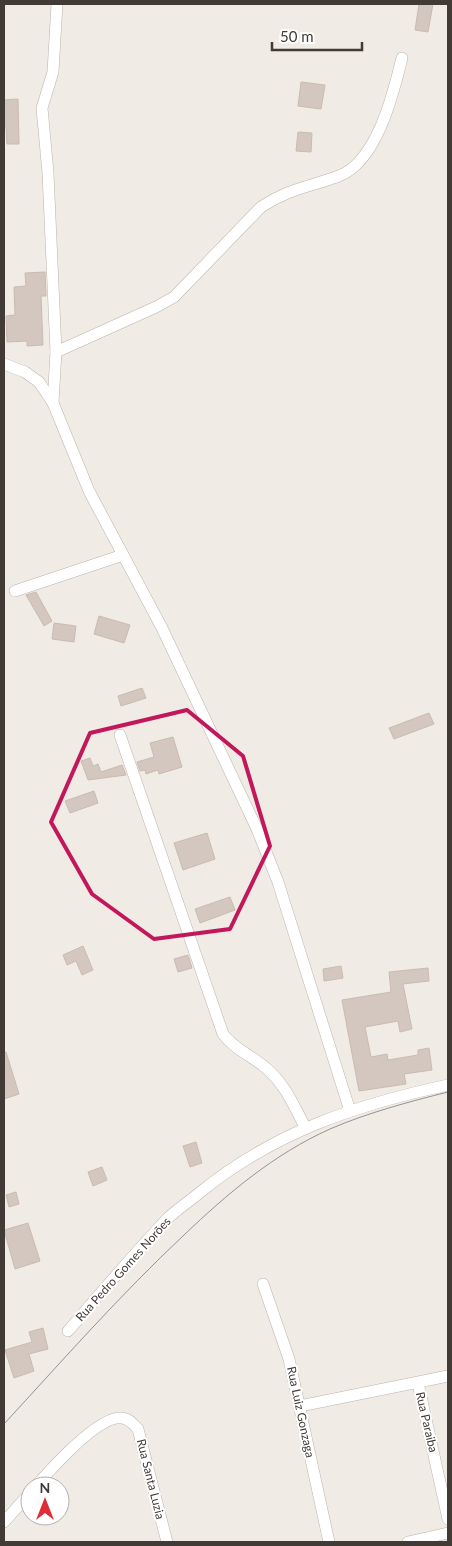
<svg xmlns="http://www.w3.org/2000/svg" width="452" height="1546" font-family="Lato,sans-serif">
	<rect width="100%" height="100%" fill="#f0ebe5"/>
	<g fill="#d3c7bf" stroke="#cabbb0">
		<polygon points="419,4 433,4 428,32 415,30"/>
		<polygon points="301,82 325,85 321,109 298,106"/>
		<polygon points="18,99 19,144 7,144 6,127 4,127 4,100"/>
		<polygon points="298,132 312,133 311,152 296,151"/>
		<polygon points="45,272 46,296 41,296 43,345 27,346 27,341 7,342 6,316 15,315 14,287 26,286 25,273"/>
		<polygon points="36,592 52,621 44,626 26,595"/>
		<polygon points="99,616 130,625 124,643 94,634"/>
		<polygon points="54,623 76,626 74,642 52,639"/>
		<polygon points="142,688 146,698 121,706 118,696"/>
		<polygon points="429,713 434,724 394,739 389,728"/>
		<polygon points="173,737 182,767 159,774 158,770 146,774 145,770 140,771 137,762 154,757 150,743"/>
		<polygon points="90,758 93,766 98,764 101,772 122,765 126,775 88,780 81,761"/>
		<polygon points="94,791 98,803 70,813 65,801"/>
		<polygon points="207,833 215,859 183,870 174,843"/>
		<polygon points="230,897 235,910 200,923 195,909"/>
		<polygon points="83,946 93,970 82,975 76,961 67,965 63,955"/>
		<polygon points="188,955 192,968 178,972 174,959"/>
		<polygon points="341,966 343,978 324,981 323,969"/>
		<polygon points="428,968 429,981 403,984 412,1029 400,1032 398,1021 365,1027 371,1057 387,1054 388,1060 418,1055 418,1050 429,1048 432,1070 404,1074 406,1084 359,1091 342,1000 391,992 389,972"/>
		<polygon points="4,1052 6,1052 19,1094 4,1099"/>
		<polygon points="196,1142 202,1163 190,1167 183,1146"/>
		<polygon points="102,1167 107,1180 93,1186 88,1172"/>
		<polygon points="16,1192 19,1204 9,1207 6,1195"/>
		<polygon points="28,1223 40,1261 15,1269 4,1230"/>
		<polygon points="43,1328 48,1349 29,1354 34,1371 14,1378 5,1350 32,1342 29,1332"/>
	</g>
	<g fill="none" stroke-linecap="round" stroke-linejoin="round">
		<defs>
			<g id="minor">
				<path d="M56,352L156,307L174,297L261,207C290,188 309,187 339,176C377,161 393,95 402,58"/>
				<polyline points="4,364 25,372 39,382 53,403 89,491 162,628 257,829 278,882 350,1111"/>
				<polyline points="53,403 56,352 48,173 42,108 53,72 57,4"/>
				<polyline points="15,591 123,555"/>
				<path d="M120,735L223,1034C234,1049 252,1056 266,1068C285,1084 294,1106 305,1127"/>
				<polyline points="263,1284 289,1359 329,1542"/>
				<path d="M68,1331C100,1294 132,1256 166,1220C175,1211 187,1203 198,1194C272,1133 355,1105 448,1085"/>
				<polyline points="418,1383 448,1519"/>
				<polyline points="300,1406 448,1376"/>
				<path d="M36,1486C51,1469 99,1415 122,1418C130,1419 133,1424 138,1429L167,1542"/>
				<polyline points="4,1522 30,1493"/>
				<polyline points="408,1542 448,1533"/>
			</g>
		</defs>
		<use href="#minor" stroke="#bdb3ac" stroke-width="12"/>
		<use href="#minor" stroke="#fff" stroke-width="11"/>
		<path stroke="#949494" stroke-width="1" d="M4,1424C63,1360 120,1295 184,1235C227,1194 274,1154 330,1129C367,1113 408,1102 448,1092"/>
	</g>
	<path fill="none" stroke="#c2185b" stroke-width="4" stroke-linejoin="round" d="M187,710L243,756L270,846L230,929L154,939L92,894L51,822L90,733Z"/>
	<g text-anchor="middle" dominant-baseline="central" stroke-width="4" stroke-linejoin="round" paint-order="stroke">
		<g font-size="12" fill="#423a35" stroke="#fff">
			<text transform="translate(123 1269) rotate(-48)">Rua Pedro Gomes Norões</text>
			<text transform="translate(301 1412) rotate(78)">Rua Luiz Gonzaga</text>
			<text transform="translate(427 1422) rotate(77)">Rua Paraiba</text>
			<text transform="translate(151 1479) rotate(76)">Rua Santa Luzia</text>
		</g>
	</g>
	<rect width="452" height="1546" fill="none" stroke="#423a35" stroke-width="10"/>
	<g transform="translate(45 1501)"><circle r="24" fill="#ffffff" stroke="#b3b0ae"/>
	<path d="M0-4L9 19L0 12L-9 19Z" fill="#e02c35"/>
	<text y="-8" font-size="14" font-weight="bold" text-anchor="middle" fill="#423a35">N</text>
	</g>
	<path d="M272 42v8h90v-8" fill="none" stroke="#423a35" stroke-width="2.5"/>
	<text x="280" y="42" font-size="15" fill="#423a35" stroke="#ffffff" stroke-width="4" paint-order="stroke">50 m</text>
</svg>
